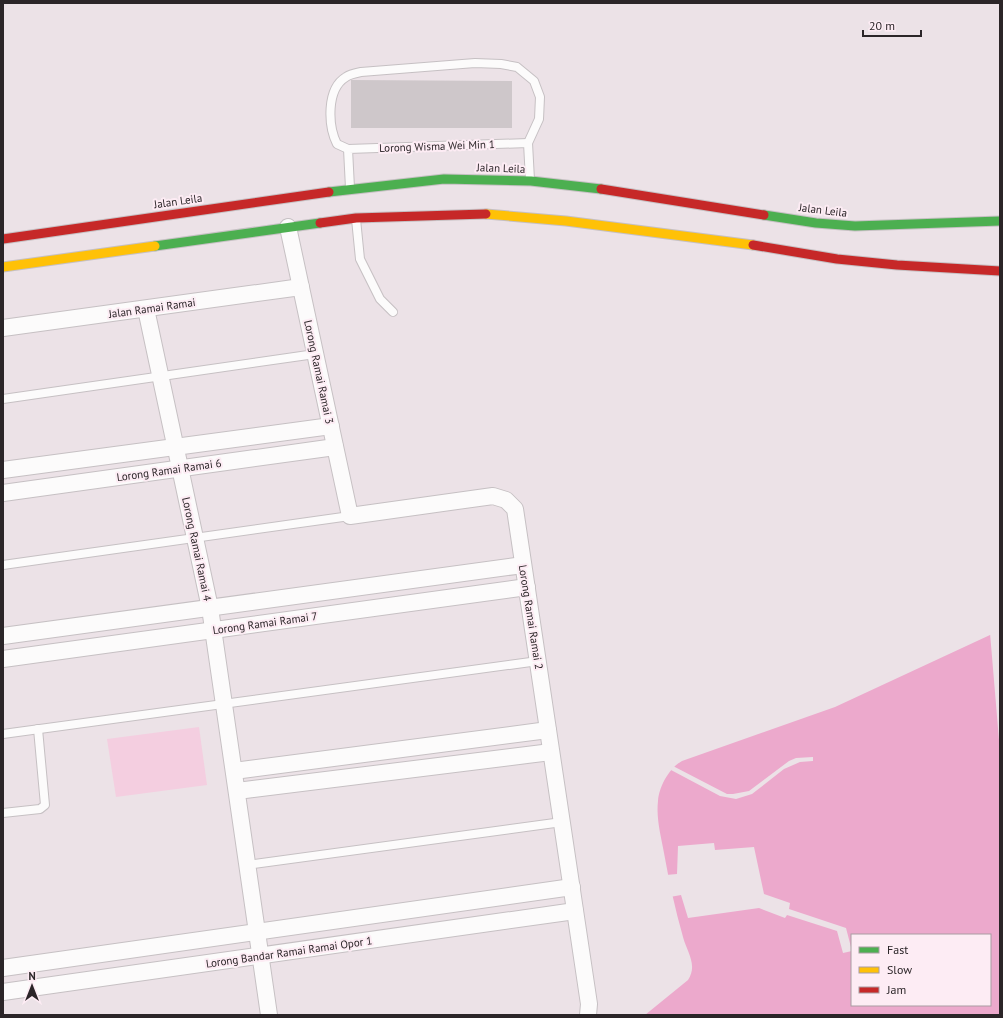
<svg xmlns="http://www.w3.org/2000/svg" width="1003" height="1018" font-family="'PT Sans',sans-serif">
	<rect width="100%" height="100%" fill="#ece2e7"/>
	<polygon fill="#f4cee0" points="199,727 207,785 116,797 107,739"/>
	<path fill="#eca9cc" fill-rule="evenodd" d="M1000,633V1015H645L688,980C698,965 687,952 683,937C675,909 669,881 664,853C661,836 656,819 658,801C659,787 669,768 682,761L835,707L990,635ZM852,935H990V1005H852Z"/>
	<g fill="#ece2e7">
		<polygon points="1000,631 1000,739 999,740 990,633"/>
		<polygon points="813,757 813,761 800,762 784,769 752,794 736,799 720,796 671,770 673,766 727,794 733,794 749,791 789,761 796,758"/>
		<polygon points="714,843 715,850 754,847 764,894 790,903 789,909 846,928 852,951 843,953 837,931 787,915 785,918 759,908 688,918 681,895 670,897 666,875 677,874 678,846"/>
	</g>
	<polygon fill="#cec7ca" points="351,80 512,81 512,128 351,128"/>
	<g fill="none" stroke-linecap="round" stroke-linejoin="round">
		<defs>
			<g id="lane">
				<path d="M348,149L337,144C328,126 326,89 346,77C350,74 356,73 361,72L475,63L501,64L517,67L534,81L540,97L539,119L528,143"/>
				<polyline points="350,188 348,149 528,143 530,180"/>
				<polyline points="356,219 360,259 380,299 393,312"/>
				<polyline points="3,399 315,354"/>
				<polyline points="3,565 350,516"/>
				<polyline points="3,734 538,661"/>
				<polyline points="3,813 40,809 45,805 38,729"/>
				<polyline points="247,865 562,822"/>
			</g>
			<g id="street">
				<polyline points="288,227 350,516 493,496 506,500 515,509 589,1004 588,1015"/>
				<polyline points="146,309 210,608 269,1015"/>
				<polyline points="3,328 301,287"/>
				<polyline points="3,470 331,426"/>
				<polyline points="3,493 335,447"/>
				<polyline points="3,636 523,565"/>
				<polyline points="3,659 527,587"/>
				<polyline points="234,771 548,730"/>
				<polyline points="237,791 551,752"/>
				<polyline points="3,968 572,887"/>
				<polyline points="3,992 575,911"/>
			</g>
			<g id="fast">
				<polyline points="329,192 444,179 531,181 601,189"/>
				<polyline points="764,215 816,223 855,226 1000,221"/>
				<polyline points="155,246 320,223"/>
			</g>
			<g id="slow">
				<polyline points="486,214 566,221 753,245"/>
				<polyline points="3,267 155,246"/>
			</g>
			<g id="jam">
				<polyline points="601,189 764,215"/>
				<polyline points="320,223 356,218 486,214"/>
				<polyline points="3,239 329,192"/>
				<polyline points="753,245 837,259 897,265 1000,271"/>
			</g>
		</defs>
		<use href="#lane" stroke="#c6c0c3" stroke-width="10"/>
		<use href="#street" stroke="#c6c0c3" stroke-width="18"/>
		<use href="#fast" stroke="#c6c0c3" stroke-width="11"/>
		<use href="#slow" stroke="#c6c0c3" stroke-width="11"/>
		<use href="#jam" stroke="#c6c0c3" stroke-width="11"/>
		<use href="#lane" stroke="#fcfbfb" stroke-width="8"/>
		<use href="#street" stroke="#fcfbfb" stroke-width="16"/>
		<use href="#fast" stroke="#4caf50" stroke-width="9"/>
		<use href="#slow" stroke="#ffc107" stroke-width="9"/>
		<use href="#jam" stroke="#c62828" stroke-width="9"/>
	</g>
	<g text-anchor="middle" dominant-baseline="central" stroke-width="4" stroke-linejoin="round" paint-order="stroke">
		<g font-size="11" fill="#2b2528" stroke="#fdecf4">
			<text transform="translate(437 146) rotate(-2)">Lorong Wisma Wei Min 1</text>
			<text transform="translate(501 168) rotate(2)">Jalan Leila</text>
			<text transform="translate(178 201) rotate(-8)">Jalan Leila</text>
			<text transform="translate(823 210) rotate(7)">Jalan Leila</text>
			<text transform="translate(152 308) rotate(-8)">Jalan Ramai Ramai</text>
			<text transform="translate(319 372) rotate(78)">Lorong Ramai Ramai 3</text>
			<text transform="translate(169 470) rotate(-8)">Lorong Ramai Ramai 6</text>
			<text transform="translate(197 549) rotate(78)">Lorong Ramai Ramai 4</text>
			<text transform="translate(531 617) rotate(81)">Lorong Ramai Ramai 2</text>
			<text transform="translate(265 623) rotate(-8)">Lorong Ramai Ramai 7</text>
			<text transform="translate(289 952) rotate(-8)">Lorong Bandar Ramai Ramai Opor 1</text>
		</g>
	</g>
	<rect width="1003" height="1018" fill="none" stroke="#2b2528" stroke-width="8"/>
	<rect x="851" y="934" width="140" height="72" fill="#fdecf4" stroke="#a99ca2"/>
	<rect x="859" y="947" width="20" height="6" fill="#4caf50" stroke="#a99ca2"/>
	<text x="887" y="954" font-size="12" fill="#2b2528">Fast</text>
	<rect x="859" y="967" width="20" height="6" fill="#ffc107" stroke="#a99ca2"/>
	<text x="887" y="974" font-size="12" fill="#2b2528">Slow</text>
	<rect x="859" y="987" width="20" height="6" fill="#c62828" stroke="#a99ca2"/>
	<text x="887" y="994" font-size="12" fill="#2b2528">Jam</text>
	<g transform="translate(32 986)" stroke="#fdecf4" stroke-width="3" paint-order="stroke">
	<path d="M0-3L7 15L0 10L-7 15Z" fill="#2b2528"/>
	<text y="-6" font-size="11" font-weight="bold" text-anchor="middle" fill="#2b2528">N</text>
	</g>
	<path d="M863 30v6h58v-6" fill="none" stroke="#2b2528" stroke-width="2"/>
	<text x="869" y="30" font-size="12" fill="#2b2528" stroke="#fdecf4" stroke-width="3" paint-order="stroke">20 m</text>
</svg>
